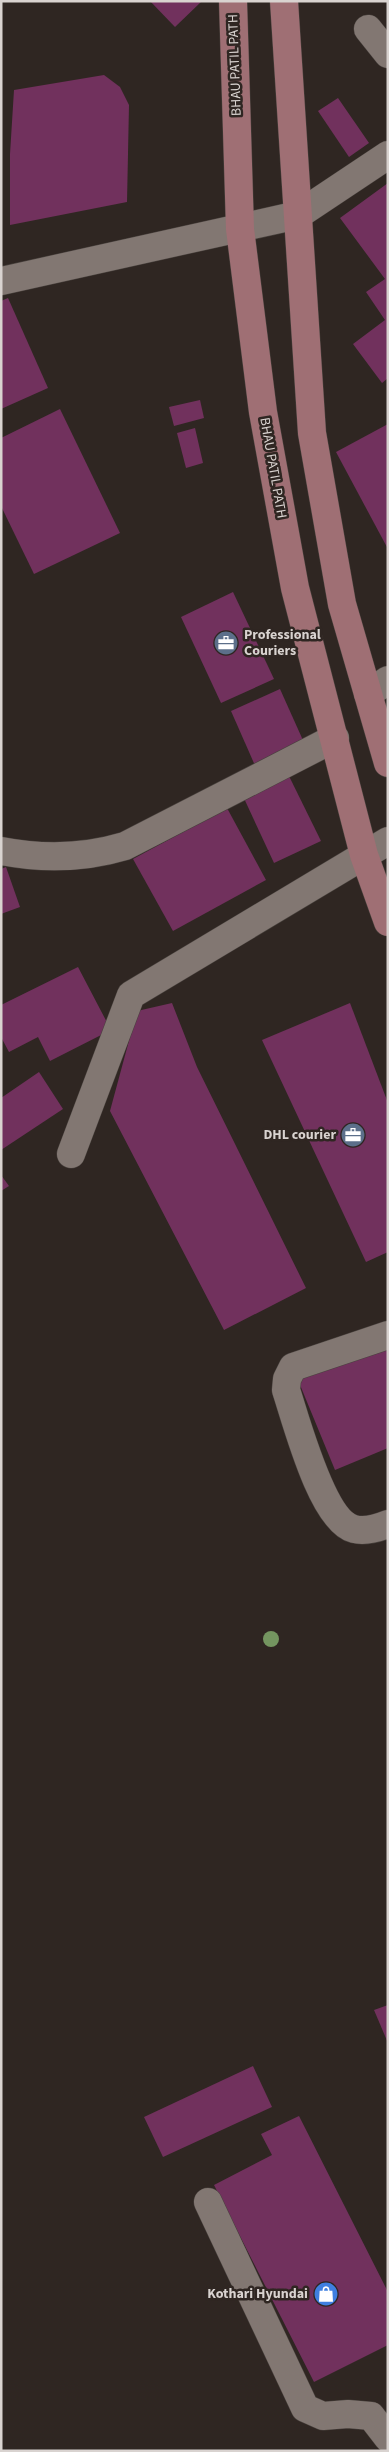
<svg xmlns="http://www.w3.org/2000/svg" width="389" height="2452" font-family="'Source Sans 3',sans-serif">
	<rect width="100%" height="100%" fill="#2f2622"/>
	<g fill="#71315d">
		<polygon points="150,1 202,1 175,27"/>
		<polygon points="104,75 120,87 129,105 127,202 10,225 10,154 14,90"/>
		<polygon points="338,98 369,143 349,157 318,111"/>
		<polygon points="388,183 388,378 382,383 353,344 385,320 366,292 385,279 340,218"/>
		<polygon points="8,298 48,388 1,409 1,301"/>
		<polygon points="200,400 204,418 174,426 169,407"/>
		<polygon points="60,409 120,533 34,574 1,506 1,438"/>
		<polygon points="388,424 388,549 336,452"/>
		<polygon points="195,428 203,463 186,468 177,433"/>
		<polygon points="233,592 274,679 221,703 181,617"/>
		<polygon points="280,689 306,747 257,770 231,711"/>
		<polygon points="287,772 321,841 274,863 242,794"/>
		<polygon points="227,808 266,880 173,931 133,859"/>
		<polygon points="6,867 20,907 1,914 1,869"/>
		<polygon points="78,967 111,1030 50,1061 38,1037 9,1052 1,1037 1,1005"/>
		<polygon points="172,1003 197,1067 306,1288 224,1330 110,1111 137,1011"/>
		<polygon points="350,1003 388,1103 388,1252 366,1262 262,1040"/>
		<polygon points="39,1072 63,1109 1,1150 1,1098"/>
		<polygon points="1,1175 9,1186 1,1191"/>
		<polygon points="388,1342 388,1448 335,1470 298,1380"/>
		<polygon points="388,2005 388,2043 374,2010"/>
		<polygon points="253,2066 272,2107 163,2157 144,2117"/>
		<polygon points="299,2116 388,2292 388,2345 314,2382 214,2185 272,2155 261,2134"/>
	</g>
	<g fill="none" stroke-linecap="round" stroke-linejoin="round">
		<defs>
			<g id="minor">
				<polyline points="368,29 388,54"/>
				<polyline points="1,281 298,215 388,155"/>
				<polyline points="368,694 388,680"/>
				<path d="M1,851C42,859 85,858 125,846L335,738"/>
				<polyline points="71,1154 131,995 388,841"/>
				<path d="M388,1335L293,1367L287,1379L286,1390C296,1420 322,1521 354,1529C365,1532 378,1528 388,1524"/>
				<polyline points="208,2202 305,2408 323,2416 348,2414 371,2416 388,2438"/>
			</g>
			<g id="major">
				<polyline points="233,1 240,229 263,412 295,588 364,855 388,922"/>
				<polyline points="284,1 312,433 342,604 388,763"/>
			</g>
		</defs>
		<use href="#minor" stroke="#49423e" stroke-width="29"/>
		<use href="#major" stroke="#49423e" stroke-width="29"/>
		<use href="#minor" stroke="#827772" stroke-width="28"/>
		<use href="#major" stroke="#9f6f74" stroke-width="28"/>
	</g>
	<circle fill="#749560" cx="271" cy="1639" r="8"/>
	<defs>
		<symbol id="office-disc" viewBox="-11 -11 22 22"><circle r="9.5" fill="#5c6f8a" stroke="#2f2622"/><path d="M-6-3h4V-5.5h4V-3h4V5H-6ZM-1-4.5V-3h2v-1.5ZM-6 0V1H6V0Z" fill="#fff"/></symbol>
		<symbol id="shop-disc" viewBox="-11 -11 22 22"><circle r="9.5" fill="#3f7fe0" stroke="#2f2622"/><path d="M-5-2.5h2.3a2.7 3.5 0 0 1 5.4 0H5L5.5 6h-11ZM-1.5-2.5h3a1.5 2.3 0 0 0-3 0Z" fill="#fff"/></symbol>
	</defs>
	<g fill-rule="evenodd">
		<use href="#office-disc" x="212" y="629" width="28" height="28"/>
		<use href="#office-disc" x="339" y="1121" width="28" height="28"/>
		<use href="#shop-disc" x="312" y="2280" width="28" height="28"/>
	</g>
	<g text-anchor="middle" dominant-baseline="central" stroke-width="5" stroke-linejoin="round" paint-order="stroke">
		<g font-size="14" fill="#d9d3d0" stroke="#2f2622">
			<text transform="translate(235 65) rotate(-92)">BHAU PATIL PATH</text>
			<text transform="translate(273 468) rotate(80)">BHAU PATIL PATH</text>
		</g>
		<g font-size="14" font-weight="bold" fill="#d9d3d0" stroke="#2f2622" text-anchor="end">
			<text x="244" y="635" text-anchor="start">Professional<tspan x="244" dy="16">Couriers</tspan></text>
			<text x="336" y="1135">DHL courier</text>
			<text x="308" y="2294">Kothari Hyundai</text>
		</g>
	</g>
	<rect width="389" height="2452" fill="none" stroke="#d9d3d0" stroke-width="5"/>
</svg>
